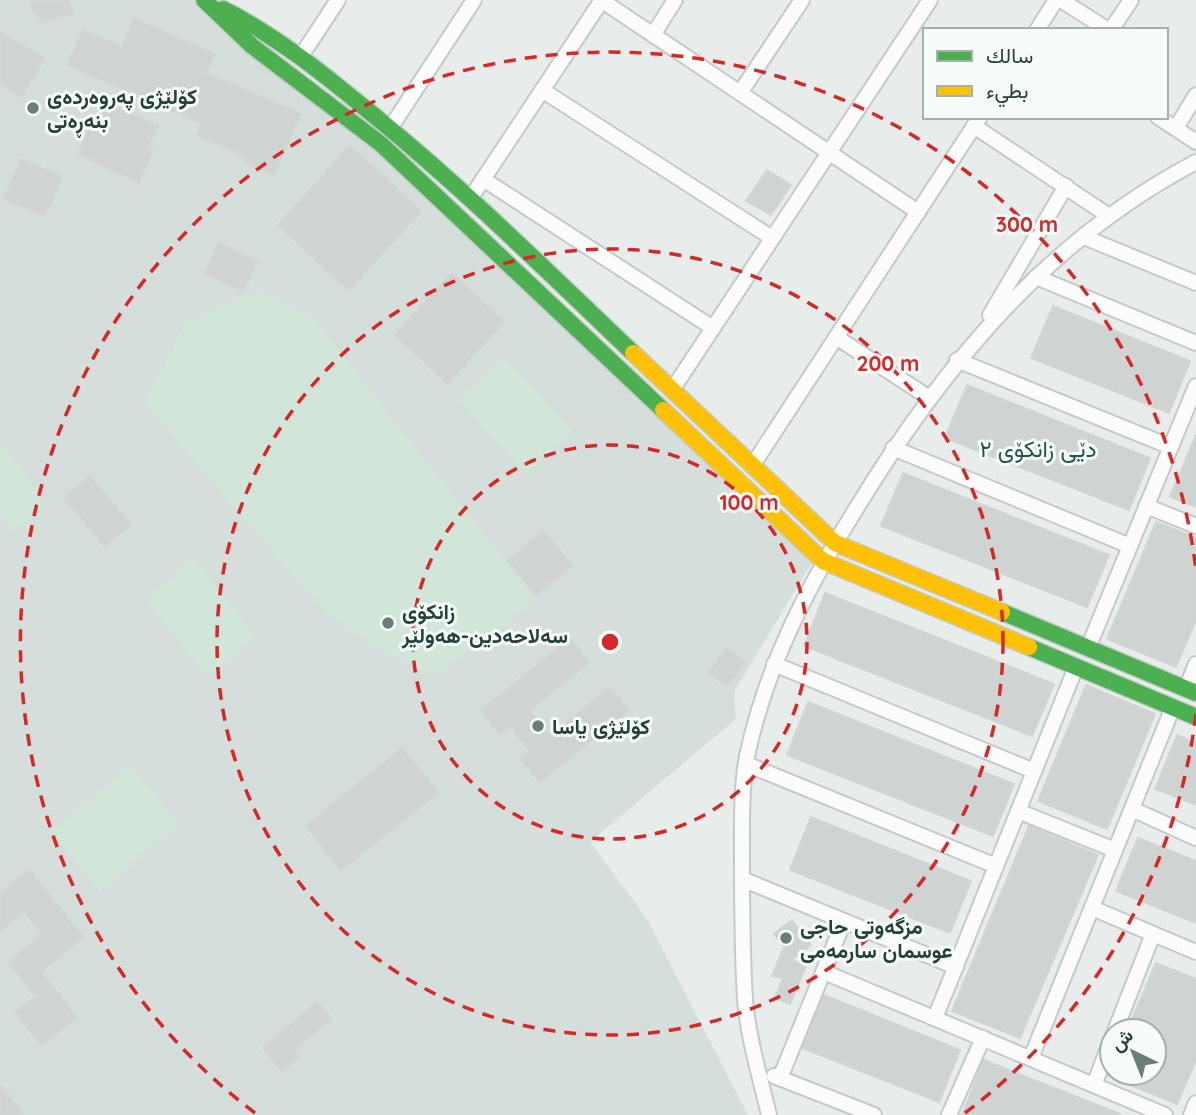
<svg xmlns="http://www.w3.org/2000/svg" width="1196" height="1115" font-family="Quicksand,Vazirmatn,sans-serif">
	<rect width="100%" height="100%" fill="#e8edeb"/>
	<polygon fill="#d6dedb" points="0,0 195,0 357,125 817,554 734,692 736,719 590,842 647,919 748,1115 0,1115"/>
	<g fill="#d1e6d8">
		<polygon points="263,290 314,320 536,600 433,677 377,647 325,612 145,403 184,326 228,301"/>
		<polygon points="503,358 573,431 527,474 459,400"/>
		<polygon points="0,443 48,504 14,532 0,514"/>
		<polygon points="193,559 256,637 207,676 146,599"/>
		<polygon points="130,766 179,824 99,891 51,831"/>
	</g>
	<g fill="#cfd4d2" stroke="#d1d6d4" stroke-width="2">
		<polygon points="30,0 69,0 73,14 41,22 38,13 34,14"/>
		<polygon points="134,19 215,54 206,73 301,114 274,175 245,163 247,157 197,135 202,124 68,65 83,30 122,47"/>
		<polygon points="0,32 44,58 22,97 0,84"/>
		<polygon points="107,104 158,126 148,147 153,150 139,182 78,154 92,122 98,124"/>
		<polygon points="350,146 421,211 349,290 278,225"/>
		<polygon points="21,159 62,177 45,216 4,199"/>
		<polygon points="767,170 791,185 771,215 746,201"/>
		<polygon points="219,243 257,261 243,291 205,273"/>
		<polygon points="452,273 504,322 448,383 395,335"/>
		<polygon points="1053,306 1190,361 1169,413 1031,358"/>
		<polygon points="967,385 1150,458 1129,510 945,438"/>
		<polygon points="1196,435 1196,507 1170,497"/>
		<polygon points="903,473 1109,555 1087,607 881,526"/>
		<polygon points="90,476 131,525 105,546 64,498"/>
		<polygon points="1156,522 1196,538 1196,620 1176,667 1107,639"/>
		<polygon points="544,531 572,566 536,595 508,560"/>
		<polygon points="825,593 1054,684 1032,736 804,646"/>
		<polygon points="570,638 589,662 529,711 550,736 610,687 629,710 540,782 520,759 530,751 510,726 500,734 481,711"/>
		<polygon points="727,649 745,662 727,686 708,672"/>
		<polygon points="1086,685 1155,714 1107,829 1038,801"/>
		<polygon points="808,702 1014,784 993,836 787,755"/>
		<polygon points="1177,735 1196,743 1196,805 1155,789"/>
		<polygon points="402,748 438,792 341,870 306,826"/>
		<polygon points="811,817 971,881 950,933 790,870"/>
		<polygon points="1029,826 1098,855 1020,1038 952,1011"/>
		<polygon points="1138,838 1196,861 1196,923 1116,891"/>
		<polygon points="29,870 83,937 41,972 77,1017 42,1045 15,1012 36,996 8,962 42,934 24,911 0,931 0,893"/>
		<polygon points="792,920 811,945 792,960 806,966 790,1004 775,998 783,978 772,976 784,947 774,934"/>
		<polygon points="1156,963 1196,979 1196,1060 1177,1104 1108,1076 1109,1073 1154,1073 1154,1031 1127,1031"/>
		<polygon points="824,995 960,1050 939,1102 802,1048"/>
		<polygon points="317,1002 331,1019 294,1050 299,1057 282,1071 263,1048"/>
		<polygon points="984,1060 1120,1114 1120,1115 962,1115"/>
		<polygon points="0,1086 24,1115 0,1115"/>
	</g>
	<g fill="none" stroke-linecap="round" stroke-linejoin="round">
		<defs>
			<g id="street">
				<polyline points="601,0 918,212"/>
				<polyline points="1061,0 1108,30"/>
				<polyline points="1037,30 1056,0"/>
				<polyline points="1111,30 1131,0"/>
				<polyline points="653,35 675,0"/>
				<polyline points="301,56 338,0"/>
				<polyline points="542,90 772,238"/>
				<polyline points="740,93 802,0"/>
				<polyline points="1158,117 1196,142"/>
				<polyline points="974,126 1109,216"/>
				<polyline points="391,127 474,0"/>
				<polyline points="1176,128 1196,95"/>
				<polyline points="483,179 713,328"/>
				<polyline points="470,199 602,0"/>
				<polyline points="1084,237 1196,283"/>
				<polyline points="1036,277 1196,343"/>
				<polyline points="990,315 1066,186"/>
				<polyline points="836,337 928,397"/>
				<polyline points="957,360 1171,447"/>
				<polyline points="672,390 930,0"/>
				<polyline points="893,448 1130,546"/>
				<polyline points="752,466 980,117"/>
				<polyline points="1146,506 1196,526"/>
				<polyline points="1088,648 1196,386"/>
				<polyline points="774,664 1034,771"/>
				<polyline points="1186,689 1196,664"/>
				<polyline points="746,764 996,866"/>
				<polyline points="1132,809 1196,838"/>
				<polyline points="1018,811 1115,850"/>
				<polyline points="742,879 956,967"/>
				<polyline points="1092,908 1196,952"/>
				<polyline points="824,972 1165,1115"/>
				<polyline points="935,1018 1076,667"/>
				<polyline points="1115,1031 1153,934"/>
				<polyline points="1031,1058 1173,707"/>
				<polyline points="774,1076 874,1115"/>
				<polyline points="780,1078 844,921"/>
				<polyline points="1094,1085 1112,1038"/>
				<path d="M769,1115C760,1077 748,1037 745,999C742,952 742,904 742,857C742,824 741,789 747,756C766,666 808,586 856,509C943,366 1046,241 1196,162"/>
				<polyline points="949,1115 983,1038"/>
				<polyline points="1191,1115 1196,1103"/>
			</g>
			<g id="fast">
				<polyline points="204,0 252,46 381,144 663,410"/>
				<path d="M223,9C276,36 320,71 366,109C460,185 546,270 633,353"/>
				<polyline points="1002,612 1196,693"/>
				<polyline points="1029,647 1196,717"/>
			</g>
			<g id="slow">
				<polyline points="633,353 835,543 1002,612"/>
				<polyline points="663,410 823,561 1029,647"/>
			</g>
		</defs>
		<use href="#street" stroke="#c5cac8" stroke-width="18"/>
		<use href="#fast" stroke="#c3cbc8" stroke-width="19"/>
		<use href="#slow" stroke="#c3cbc8" stroke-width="19"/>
		<use href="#street" stroke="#fcfcfc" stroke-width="14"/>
		<use href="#fast" stroke="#4caf50" stroke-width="16"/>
		<use href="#slow" stroke="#ffc107" stroke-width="16"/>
	</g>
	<g fill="none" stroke="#d62828" stroke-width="3.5" stroke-dasharray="12 9">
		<circle cx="610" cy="642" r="197"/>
		<circle cx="610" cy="642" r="393"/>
		<path d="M1196 714A590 590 0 0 1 965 1113M255 1113A590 590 0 1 1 1196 570"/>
	</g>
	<g fill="#697e78" stroke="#f7fbf9" stroke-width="2.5">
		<circle cx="33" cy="108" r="7"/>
		<circle cx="388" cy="623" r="7"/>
		<circle cx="538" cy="726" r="7"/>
		<circle cx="786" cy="938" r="7"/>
	</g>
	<g text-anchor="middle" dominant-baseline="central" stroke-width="6" stroke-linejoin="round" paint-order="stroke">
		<g font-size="21" font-weight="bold" fill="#24423a" stroke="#f7fbf9" text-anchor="start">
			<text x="47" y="96">کۆلێژی پەروەردەی<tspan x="47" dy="24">بنەڕەتی</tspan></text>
			<text x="402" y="611">زانکۆی<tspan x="402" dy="24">سەلاحەدین-هەولێر</tspan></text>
			<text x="552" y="726">کۆلێژی یاسا</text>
			<text x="800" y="926">مزگەوتی حاجی<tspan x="800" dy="24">عوسمان سارمەمی</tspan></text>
		</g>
		<g font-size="23" fill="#1f5548" stroke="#f7fbf9">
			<text x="1038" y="448">دێی زانکۆی ٢</text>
		</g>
	</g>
	<circle cx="610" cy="642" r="10" fill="#d62828" stroke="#f7fbf9" stroke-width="3.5"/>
	<g font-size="21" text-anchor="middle" font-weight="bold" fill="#d62828" stroke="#f7fbf9" stroke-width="6" stroke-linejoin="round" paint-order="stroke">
		<text x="1027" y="232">300 m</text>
		<text x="888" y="371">200 m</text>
		<text x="749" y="510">100 m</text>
	</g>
	<rect x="923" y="28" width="245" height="91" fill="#f7fbf9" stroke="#a3b1ad" stroke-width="2"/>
	<rect x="937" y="51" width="35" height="10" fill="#4caf50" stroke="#a3b1ad" stroke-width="2"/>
	<text x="986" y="63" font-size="21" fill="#24423a">سالك</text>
	<rect x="937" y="86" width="35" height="10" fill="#ffc107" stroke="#a3b1ad" stroke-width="2"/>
	<text x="986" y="98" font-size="21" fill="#24423a">بطيء</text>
	<g transform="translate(1133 1052) rotate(317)"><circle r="33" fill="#f7fbf9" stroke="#a3b1ad" stroke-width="2"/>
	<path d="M0-5L12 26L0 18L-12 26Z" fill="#697e78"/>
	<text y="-10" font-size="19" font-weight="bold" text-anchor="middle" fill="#24423a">ش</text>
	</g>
</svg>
